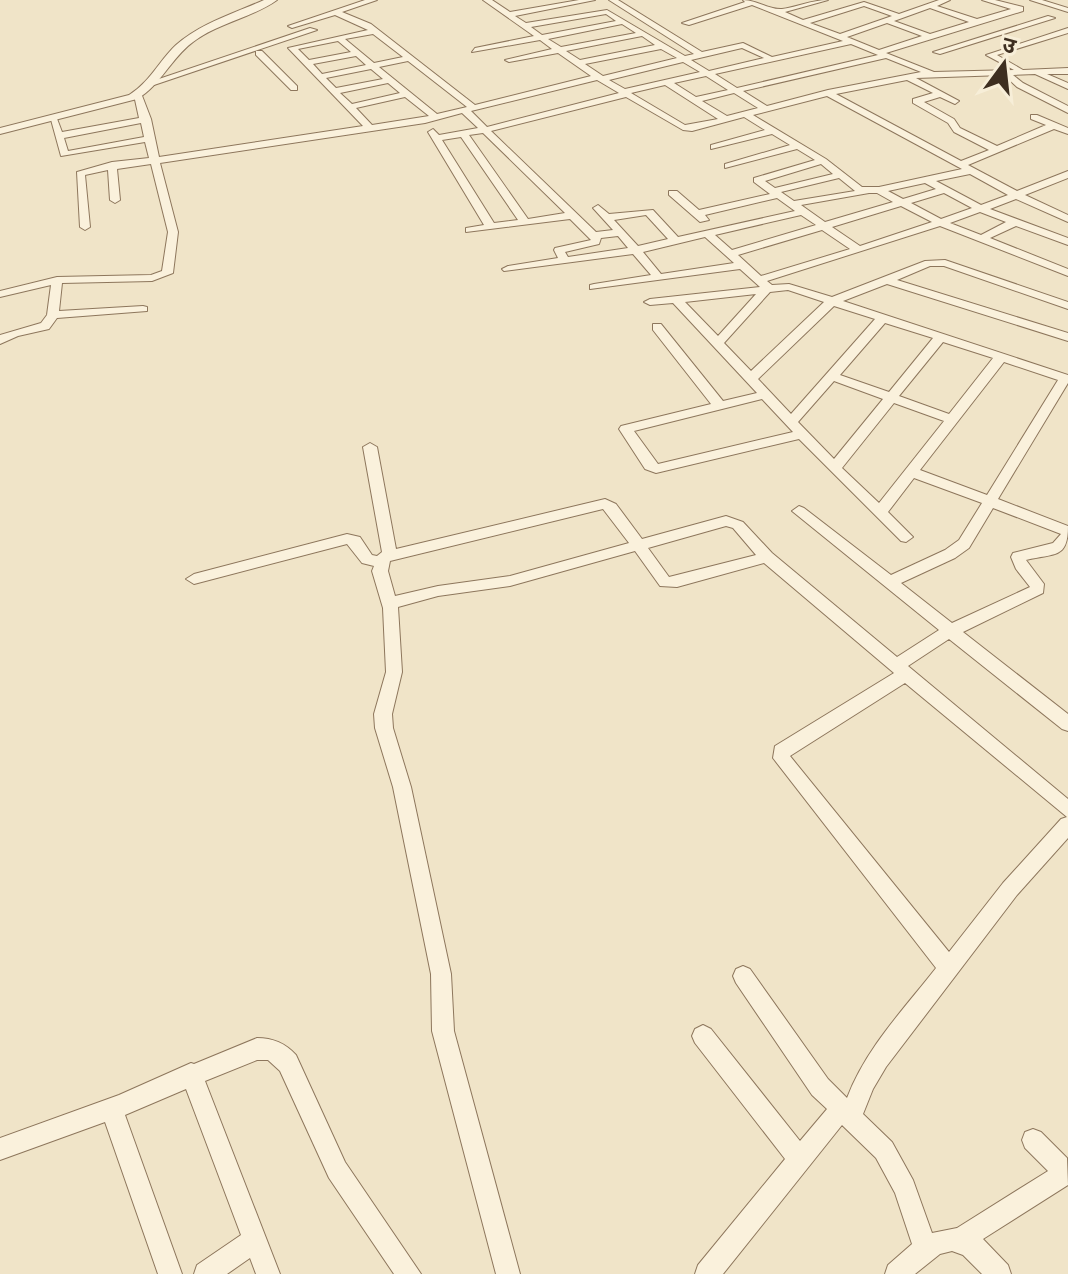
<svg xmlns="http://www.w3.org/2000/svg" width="1068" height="1274" font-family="'Source Serif 4','Noto Sans Devanagari',serif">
	<rect width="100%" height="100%" fill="#f0e4c8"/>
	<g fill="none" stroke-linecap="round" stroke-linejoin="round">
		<defs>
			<g id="minor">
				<path d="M365,0H377L342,12L371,24L475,105L591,76L558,53L509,62L505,60L552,49L540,40L472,52L475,48L534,36L483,0H492L510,12L579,0H595L515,16L526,23L607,10L685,56L694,54L609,0H618L702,52L743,43L772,57L843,41L752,5L689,25L682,23L745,2L743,0C757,0 769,10 782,9C798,7 811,0 828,0L785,12L803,20L864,2L899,14L939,0H950L937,6L977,19L1011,9L982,0H995L1023,7V11L886,53L934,72L1014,70L986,55L1068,28V33L997,55L1023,70L1068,68V74H1047L1068,83V89L1035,74L1013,75L1023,83L1068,106V113L1017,87L1004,75L916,78L959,101L955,104L940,97L924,102L954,119L960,128L997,146L1046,125L1031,119V115H1037L1068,128V134L1054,129L968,165L1017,191L1068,171V178L1025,195L1068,215V222L1016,199L990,209L1068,238V245L1016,226L990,238L1068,269V276L940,226L767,281L772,285L789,284L832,297L925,261L945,260L1068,302V309L944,266H930L897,280L1068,333V341L887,284L843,301L1068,375V383L998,499L1068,526C1068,559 1055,553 1026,560L1044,584L1043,593L963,632L1068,714V731L1062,729L949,639L908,666L1068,799V838L1017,895L886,1067L873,1089L863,1114L892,1142L913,1180L932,1233L957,1228L1048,1171L1025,1148L1022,1140L1025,1132L1033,1129L1041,1132L1067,1158L1068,1185L983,1239L1008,1265L1011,1274H982L963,1255L952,1251L940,1254L915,1274H885L888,1265L912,1244L895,1193L876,1158L842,1125L723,1274H695L698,1265L785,1159L695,1043L692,1036L695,1029L703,1025L711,1029L800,1141L827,1109L812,1095L736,983L733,976L736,969L743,966L750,969L828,1079L847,1098C866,1048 904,1009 936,968L773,758L775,746L894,673L764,563L677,587L660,586L635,551L510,586L438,596L398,607L402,672L392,714L393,728L411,787L451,974L454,1031L520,1274H496L432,1031L431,974L393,787L375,728L374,714L386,672L383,608L372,571L374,566L362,563L347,544L194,584L186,579L194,574L347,534L360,537L372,555L377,556L382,552L363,447L370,443L377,447L396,549L605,499L616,504L642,539L726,516L743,522L772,553L897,657L939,630L792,511L799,506L804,508L891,575L945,550L959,540L982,503L914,478L888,512L913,537L906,542L901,541L799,439L656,473L645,469L619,429L621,426L711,404L653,330V324H661L723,401L757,393L673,303L650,305L644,302L650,299L760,287L740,269L590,289V285L594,284L651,275L633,254L504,271L502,269L508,266L558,258L554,250L555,248L591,240L570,219L466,232V228L484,225L428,132L433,129L439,135L478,128L462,113L425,123L160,163L178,232L173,273L152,281L62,283L59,311L143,306L147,307V311L57,318L49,329L18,336L0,344V335L41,323L47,315L51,285L0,297V291L57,277L151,275L162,271L168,232L151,164L117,169L120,200L115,203L110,200L108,170L85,175L90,227L85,230L80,227L77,172L112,162L149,158L145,142L61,156L50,116H56L62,132L139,118L134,95L141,93L151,119L159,157L363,126L288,48L368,30L335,15L292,28L288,26ZM864,6L892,16L840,34L810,23ZM930,8L969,22L930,34L894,21ZM606,14L616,21L542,35L531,27ZM887,23L922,36L879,50L847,37ZM622,24L636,33L561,47L548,39ZM373,34L403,57L374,63L345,39ZM642,36L655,45L580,60L566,51ZM338,41L351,52L309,60L298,49ZM851,44L878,55L737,88L715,74ZM742,48L764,58L709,71L691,60ZM661,49L677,58L603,76L585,64ZM356,56L366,65L322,74L313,64ZM886,58L921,72L828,90L767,106L743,91ZM408,61L467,107L437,114L379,67ZM683,62L700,72L625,89L609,80ZM371,69L383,79L336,88L326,78ZM706,76L728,90L696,97L674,83ZM597,80L619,93L487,127L471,111ZM907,80L933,93L913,99V103L948,123L954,132L989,150L961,161L836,94ZM388,83L400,93L352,104L340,93ZM665,85L718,119L685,125L631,93ZM734,93L758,108L727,116L702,101ZM827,96L962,169L879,187H862L826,159L753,115ZM405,97L429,116L372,125L356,108ZM626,97L683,130L692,131L744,117L765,130L711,145V149L772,134L790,145L725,164V168L797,149L815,160L754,178V182L770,194L699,210L677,191H669V195L700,222L709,220L705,215L777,198L795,211L678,237L653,210L609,214L598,205L593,208L613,230L596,232L491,131ZM141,123L144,137L68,151L64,138ZM483,133L565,213L528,219L469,135ZM461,137L518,220L494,223L442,140ZM821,164L833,174L775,188L765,181ZM970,174L1008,195L981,205L936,181ZM839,178L855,191L794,201L781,192ZM925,183L936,189L903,199L888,191ZM869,193H877L893,202L825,222L801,205ZM944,193L972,208L941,219L911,203ZM901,206L932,222L860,246L832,227ZM980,212L1006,222L981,235L950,223ZM646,215L668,239L638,246L614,220ZM801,215L816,225L732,250L715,235ZM822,230L850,249L761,276L738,255ZM618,236L628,248L568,257L565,252L599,244L601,238ZM705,237L734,263L661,274L643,252ZM788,290L824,302L751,371L724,343L770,292ZM756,294L718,336L685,302ZM834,306L875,319L791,414L758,379ZM885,323L933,338L889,392L840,375ZM943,342L993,358L949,414L899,396ZM1004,362L1058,380L987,495L920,470ZM834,381L883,399L834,459L798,422ZM762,399L793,432L658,464L634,431ZM894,403L944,421L879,503L842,468ZM993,508L1061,534L1053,543L1013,553L1011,557L1016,569L1030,587L952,623L901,583L955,558L969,548ZM603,509L629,543L510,576L438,586L395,596L388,571L390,561ZM726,526L733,528L756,555L669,577L648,548ZM905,683L1067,817L1061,819L1003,883L949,952L790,756Z"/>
				<polygon points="1030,0 1042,0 1068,8 1068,12"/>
				<polygon points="1048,16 1055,18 940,54 933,52"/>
				<polygon points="310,28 317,30 154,85 147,83"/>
				<polygon points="256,51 262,51 297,86 297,90 291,90 256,55"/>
				<path d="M257,1038C273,1038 285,1043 296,1055L345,1162L421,1274H394L329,1178L280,1071L268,1060H257L205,1081L280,1274H256L250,1258L227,1274H194L197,1265L241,1235L186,1089L125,1115L182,1274H158L105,1122L0,1160V1138L119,1095L191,1063L194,1064Z"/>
			</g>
			<path id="tertiary" d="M264,0H277C252,18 218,23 193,42C171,58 161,85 137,99L0,134V128L129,95C150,82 159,61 176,45C201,23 235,13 264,0Z"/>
		</defs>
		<use href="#minor" stroke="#8d765c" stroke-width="2"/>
		<use href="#tertiary" stroke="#8d765c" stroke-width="2"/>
		<use href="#minor" fill="#faf1dc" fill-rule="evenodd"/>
		<use href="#tertiary" fill="#faf1dc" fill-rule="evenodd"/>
	</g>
	<g transform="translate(1004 64) rotate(15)" stroke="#f7eed8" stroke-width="6" paint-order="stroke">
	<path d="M0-6L14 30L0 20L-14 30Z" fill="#3d2e20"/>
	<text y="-12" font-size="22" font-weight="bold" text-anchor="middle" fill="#3d2e20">उ</text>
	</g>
</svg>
